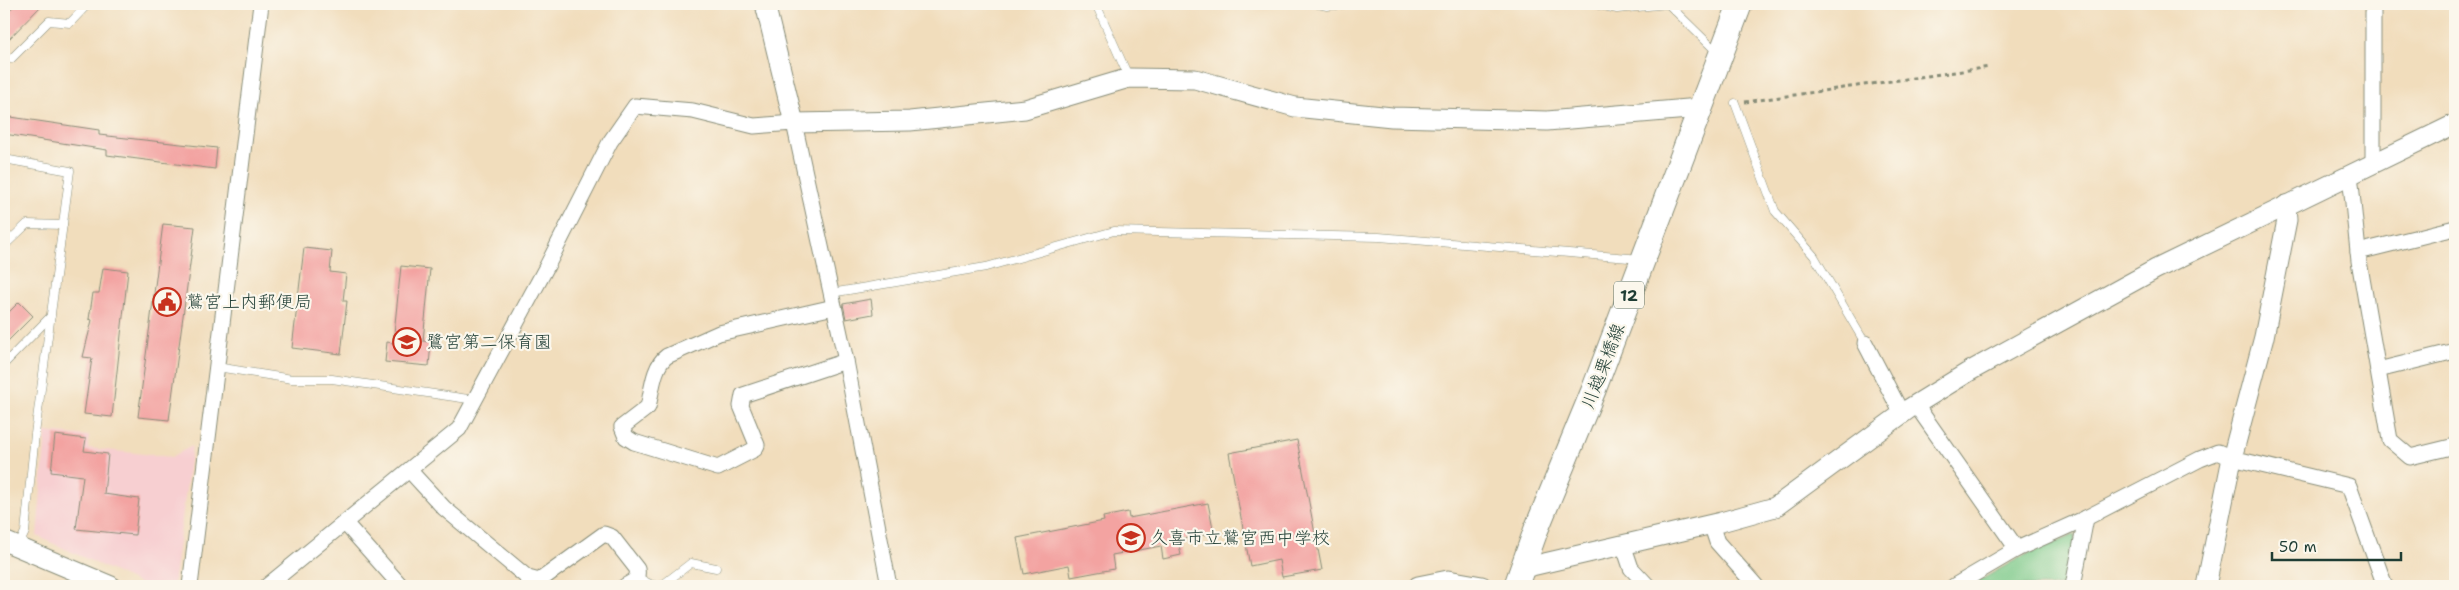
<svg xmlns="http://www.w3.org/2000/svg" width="2459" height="590" font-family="'Shantell Sans','Klee One',sans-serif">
	<rect width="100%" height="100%" fill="#fbf7ec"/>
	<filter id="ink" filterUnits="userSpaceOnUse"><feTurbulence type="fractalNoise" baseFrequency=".02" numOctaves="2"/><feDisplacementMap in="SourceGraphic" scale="10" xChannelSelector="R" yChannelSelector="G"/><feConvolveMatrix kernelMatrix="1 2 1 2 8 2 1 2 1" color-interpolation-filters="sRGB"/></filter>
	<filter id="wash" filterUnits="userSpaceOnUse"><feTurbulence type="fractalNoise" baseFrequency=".0096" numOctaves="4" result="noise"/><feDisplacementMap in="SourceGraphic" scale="20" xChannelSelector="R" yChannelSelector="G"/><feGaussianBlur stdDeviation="1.12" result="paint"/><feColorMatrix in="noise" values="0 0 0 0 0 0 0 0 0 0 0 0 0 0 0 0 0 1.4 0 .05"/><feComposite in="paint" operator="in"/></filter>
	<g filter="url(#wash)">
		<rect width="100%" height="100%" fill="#f1ddbc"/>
		<polygon fill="#f7cfd1" points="46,432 89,436 88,448 171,457 192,446 173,586 145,586 37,536"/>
		<polygon fill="#7cc989" stroke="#4e835e" points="2076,534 2067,586 1970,586 2021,557"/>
		<g id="blocks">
			<g fill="#f3a3a1">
				<polygon points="16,4 43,4 4,44 4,15"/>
				<polygon points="4,116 99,130 99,135 217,148 215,169 107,155 107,150 4,134"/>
				<polygon points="163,224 195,227 169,420 138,417"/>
				<polygon points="304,248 332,251 330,272 346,274 343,301 347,301 341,354 292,348"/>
				<polygon points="401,266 430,269 423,341 431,342 429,366 385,362 387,342 393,343"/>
				<polygon points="103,268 128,271 112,417 84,414 92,358 83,357 92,320 89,319 93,293 99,293"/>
				<polygon points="871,299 873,314 846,319 843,304"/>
				<polygon points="19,302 33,316 4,345 4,317"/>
				<polygon points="55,435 86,439 84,451 108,454 104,494 139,499 135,535 76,529 83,476 51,472"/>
				<polygon points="1297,440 1322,570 1282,577 1279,560 1250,566 1229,453"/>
				<polygon points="1208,503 1214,533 1178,540 1181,555 1163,559 1161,546 1112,555 1114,569 1071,577 1069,565 1024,574 1017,538 1104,521 1103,517 1128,512 1129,518"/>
			</g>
		</g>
	</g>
	<g filter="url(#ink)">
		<use href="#blocks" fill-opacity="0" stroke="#888d78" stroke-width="1"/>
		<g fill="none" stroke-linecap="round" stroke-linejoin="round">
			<defs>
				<g id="service">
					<polyline points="1096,4 1129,78"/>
					<polyline points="1318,4 1327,6 1350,4"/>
					<polyline points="1595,4 1617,9 1668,4 1717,52"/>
					<polyline points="11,59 49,21 70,23 88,4"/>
					<polyline points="1735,103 1775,211 1814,256 1865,343"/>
					<polyline points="4,159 70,171 35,434 25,532 18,547"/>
					<polyline points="4,246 27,224 63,225"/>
					<polyline points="831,293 986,267 1114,231 1379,237 1641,259"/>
					<polyline points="4,364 51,316"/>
					<polyline points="217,367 292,379 332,379 475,400"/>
					<polyline points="637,577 652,585 661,586 691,563 716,568"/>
				</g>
				<g id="minor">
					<polyline points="2373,164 2373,4"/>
					<polyline points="2350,174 2359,261 2390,440 2410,457 2455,446"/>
					<polyline points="2358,252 2455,228"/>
					<path d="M834,307L719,333L667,356C653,366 652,391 648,407L622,427L626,437L634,442L718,468L755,449L757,445L741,406L743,395L846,361"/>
					<polyline points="1865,343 1902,414"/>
					<polyline points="2378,370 2455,351"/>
					<polyline points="1916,405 2017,549"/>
					<path d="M410,471L444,508L528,578L539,581L604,534L612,537L637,569C639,579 633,582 625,586"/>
					<polyline points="345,523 401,586"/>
					<polyline points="1711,524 1717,542 1756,586"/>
					<polyline points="1623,544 1631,568 1648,586"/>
					<polyline points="190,586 261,4"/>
					<polyline points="267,586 459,429 547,266 610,142 635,106 693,111 754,126 794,123 846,361 889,586"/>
					<polyline points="1954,586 2017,549 2086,518 2200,459 2218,452 2232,458 2349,486 2385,586"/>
					<polyline points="2073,586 2086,518"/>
				</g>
				<g id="tertiary">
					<polyline points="765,4 794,123 910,121 1025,109 1129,78 1195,79 1295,107 1392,117 1547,121 1700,108"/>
					<polyline points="4,541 111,586"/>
					<polyline points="1523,568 1721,522 1775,507 1910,408 1970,371 2156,269 2455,124"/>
					<polyline points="1418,586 1448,580 1482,586"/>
					<polyline points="2206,586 2232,458 2264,337 2287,220 2286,205"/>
				</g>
				<polyline id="primary" points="1516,586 1536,530 1594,389 1740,4"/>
			</defs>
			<use href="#service" stroke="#888d78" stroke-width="9"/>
			<use href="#minor" stroke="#888d78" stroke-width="17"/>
			<use href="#tertiary" stroke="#888d78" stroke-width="21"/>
			<use href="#primary" stroke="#888d78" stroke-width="26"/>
			<polyline stroke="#888d78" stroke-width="3" stroke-dasharray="4 4" stroke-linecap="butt" points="1745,102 1990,67"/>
			<use href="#service" stroke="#fff" stroke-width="8"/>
			<use href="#minor" stroke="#fff" stroke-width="15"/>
			<use href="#tertiary" stroke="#fff" stroke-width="19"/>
			<use href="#primary" stroke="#fff" stroke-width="24"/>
		</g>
	</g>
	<defs>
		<symbol id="civic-ring" viewBox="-11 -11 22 22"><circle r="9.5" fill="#fbf7ec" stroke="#c8321e" stroke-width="1.5"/><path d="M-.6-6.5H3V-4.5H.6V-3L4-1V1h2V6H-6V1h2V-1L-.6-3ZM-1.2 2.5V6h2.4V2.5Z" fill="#c8321e"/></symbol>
		<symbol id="school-ring" viewBox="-11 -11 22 22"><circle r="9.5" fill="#fbf7ec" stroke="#c8321e" stroke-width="1.5"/><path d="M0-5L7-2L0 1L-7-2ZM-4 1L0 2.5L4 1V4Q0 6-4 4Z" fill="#c8321e"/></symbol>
	</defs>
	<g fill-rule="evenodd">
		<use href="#civic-ring" x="151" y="286" width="32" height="32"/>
		<use href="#school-ring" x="391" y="326" width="32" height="32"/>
		<use href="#school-ring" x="1115" y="522" width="32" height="32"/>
	</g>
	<g text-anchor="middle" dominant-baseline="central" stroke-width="4.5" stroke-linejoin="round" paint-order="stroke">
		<rect fill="#fbf7ec" stroke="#61756b" stroke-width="1" x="1614" y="281.5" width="30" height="27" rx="4"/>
		<g font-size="16" font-weight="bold" fill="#1f3d34">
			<text x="1629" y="295">12</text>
		</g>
		<g font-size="18" fill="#1f3d34" stroke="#fbf7ec" text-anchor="start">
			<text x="186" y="302">鷲宮上内郵便局</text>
			<text x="426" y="342">鷺宮第二保育園</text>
			<text x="1150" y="538">久喜市立鷲宮西中学校</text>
		</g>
		<g font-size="18" fill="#1f3d34" stroke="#fbf7ec">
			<text transform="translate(1603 366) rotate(-69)">川越栗橋線</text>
		</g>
	</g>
	<rect width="2459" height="590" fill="none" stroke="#fbf7ec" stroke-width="20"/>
	<path d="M2272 552v8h129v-8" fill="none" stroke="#1f3d34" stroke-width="2.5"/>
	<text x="2279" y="552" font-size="15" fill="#1f3d34" stroke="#fbf7ec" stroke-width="4" paint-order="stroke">50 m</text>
</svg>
